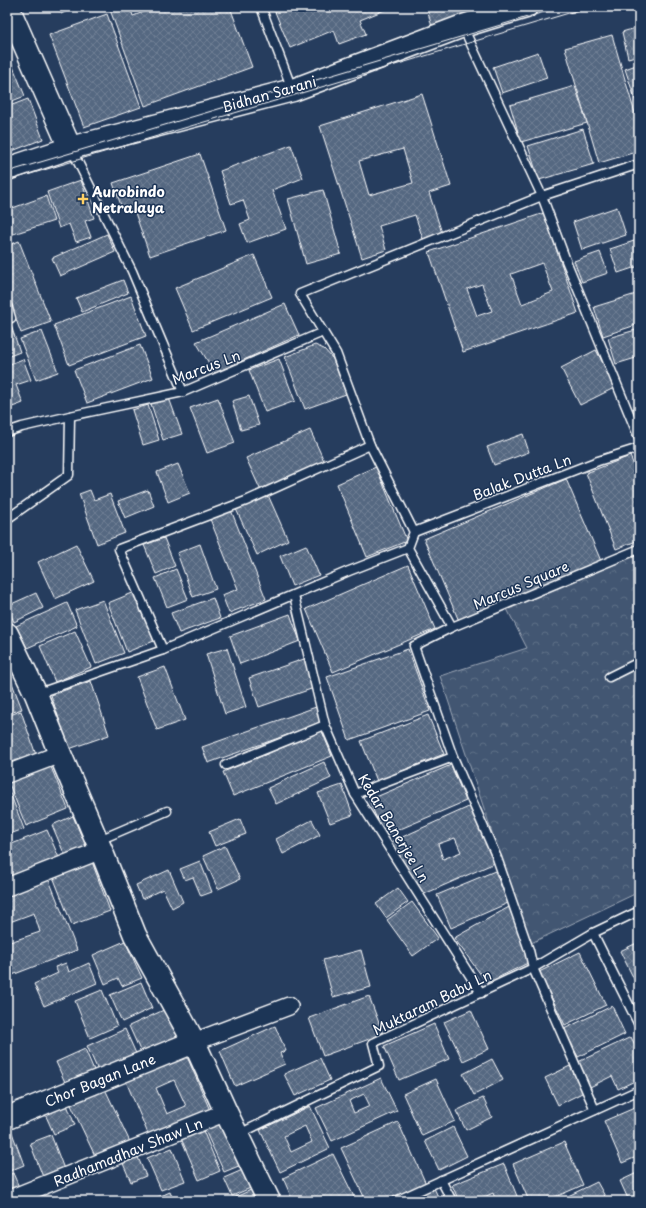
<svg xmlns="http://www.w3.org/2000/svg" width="646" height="1208" font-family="'Playpen Sans',sans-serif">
	<defs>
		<pattern id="forest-crowns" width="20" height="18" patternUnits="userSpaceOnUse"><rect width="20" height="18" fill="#425672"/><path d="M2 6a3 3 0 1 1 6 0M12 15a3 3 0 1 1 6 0" fill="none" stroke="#5e6f87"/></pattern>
		<pattern id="building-cross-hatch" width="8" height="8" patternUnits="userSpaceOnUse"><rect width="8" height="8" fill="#556781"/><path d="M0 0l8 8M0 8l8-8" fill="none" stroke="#6e7e94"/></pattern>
	</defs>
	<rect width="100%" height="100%" fill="#263d5e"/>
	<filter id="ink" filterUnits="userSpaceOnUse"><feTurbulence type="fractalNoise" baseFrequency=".025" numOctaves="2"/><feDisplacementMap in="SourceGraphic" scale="8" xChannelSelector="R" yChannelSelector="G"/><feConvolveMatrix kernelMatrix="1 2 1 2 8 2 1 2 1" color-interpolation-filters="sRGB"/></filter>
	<g filter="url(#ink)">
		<polygon fill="url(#forest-crowns)" stroke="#a0aab8" points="639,554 639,892 529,944 440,676 527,648 507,609"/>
		<g fill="url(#building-cross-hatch)" stroke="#fff" fill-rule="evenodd">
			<polygon points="58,7 76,7 61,14"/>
			<polygon points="109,7 130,7 133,16 157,7 230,7 252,67 145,106"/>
			<polygon points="273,7 392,7 360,20 366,34 339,44 334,30 290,48"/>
			<polygon points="432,7 486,7 487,11 432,27 427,9"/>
			<polygon points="107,14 141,107 84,127 49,35"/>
			<polygon points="639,27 639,55 628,58 622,32"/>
			<polygon points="612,35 639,127 639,151 599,163 565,48"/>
			<polygon points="538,52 547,78 502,93 493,67"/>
			<polygon points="9,57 25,96 7,103 7,58"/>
			<polygon points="639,64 639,101 636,102 625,69"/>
			<polygon points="575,86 587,123 521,142 510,105"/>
			<path d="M422,94L451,186L429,193L442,233L423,239L415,215L379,226L386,250L362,258L320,126ZM403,149L413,183L369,195L359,161Z"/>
			<polygon points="28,99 43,139 7,153 7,107"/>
			<polygon points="583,129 594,164 539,180 528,146"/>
			<polygon points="291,145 303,178 272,190 286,229 247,243 240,224 250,220 243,200 231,204 220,171"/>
			<polygon points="200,154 226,230 150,256 133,207 123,211 113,183"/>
			<polygon points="81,180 94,218 85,221 91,237 76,242 69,224 59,228 47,192"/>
			<polygon points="323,190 341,254 306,264 288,199"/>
			<polygon points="46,196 54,221 7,236 7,210"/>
			<polygon points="617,207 626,235 582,250 573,222"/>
			<path d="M544,213L578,313L463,352L429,252ZM542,263L553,292L522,304L511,274ZM482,284L492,311L477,316L467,289Z"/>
			<polygon points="107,234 115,252 60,276 52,258"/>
			<polygon points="637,240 639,247 639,266 618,273 610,249"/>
			<polygon points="19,241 51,322 21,333 7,295 7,246"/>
			<polygon points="600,252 608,273 582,282 574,261"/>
			<polygon points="254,255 272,297 193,330 175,288"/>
			<polygon points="123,280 128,293 82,312 76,298"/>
			<polygon points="636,294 639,304 639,324 603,336 594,307"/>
			<polygon points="131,296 146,336 69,365 54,325"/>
			<polygon points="285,304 299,335 215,373 196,342"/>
			<polygon points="7,314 20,352 7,357"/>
			<polygon points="639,329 639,357 616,364 608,338"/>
			<polygon points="42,331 58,372 36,380 20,339"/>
			<polygon points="140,345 153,378 87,403 74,370"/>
			<polygon points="315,345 324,349 333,359 346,394 305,409 285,357"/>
			<polygon points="596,350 616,387 580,405 561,368"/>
			<polygon points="23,359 31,380 16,385 23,403 7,409 7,365"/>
			<polygon points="279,359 295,401 265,412 249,370"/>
			<polygon points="249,396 259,425 241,430 232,401"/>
			<polygon points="169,398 182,434 163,440 151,404"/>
			<polygon points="218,398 235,443 207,453 190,408"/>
			<polygon points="148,405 159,440 143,445 132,410"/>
			<polygon points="639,407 639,429 632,409"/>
			<polygon points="310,430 325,463 261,491 246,458"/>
			<polygon points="523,434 529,452 494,465 487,447"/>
			<polygon points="630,456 639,478 639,540 616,549 586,473"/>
			<polygon points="178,464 190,493 168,502 157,472"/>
			<polygon points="376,467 407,541 367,557 337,484"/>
			<polygon points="566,479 601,561 459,621 424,539"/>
			<polygon points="90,490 94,500 110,494 125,533 97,544 79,494"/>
			<polygon points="148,490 154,506 125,518 118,501"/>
			<polygon points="268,495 288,540 257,555 236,509"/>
			<polygon points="231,510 266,599 229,613 222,595 238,589 210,519"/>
			<polygon points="164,538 175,566 156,574 144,545"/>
			<polygon points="76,544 94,581 55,599 38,562"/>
			<polygon points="200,544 216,589 193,597 177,553"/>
			<polygon points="306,545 319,575 292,586 280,556"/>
			<polygon points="408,565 435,629 333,672 306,609"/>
			<polygon points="176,569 188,599 167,607 155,578"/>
			<polygon points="135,592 154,641 127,652 108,603"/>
			<polygon points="36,593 43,608 14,622 7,606"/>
			<polygon points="213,598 220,618 179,633 171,613"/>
			<polygon points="103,600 124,653 96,664 75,610"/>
			<polygon points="67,603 77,626 27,648 16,626"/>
			<polygon points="290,614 300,641 240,664 230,636"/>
			<polygon points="75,631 91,667 55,682 40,646"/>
			<polygon points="227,648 246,707 225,714 206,654"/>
			<polygon points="408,649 430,711 349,740 327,677"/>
			<polygon points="304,659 314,688 259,707 249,678"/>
			<polygon points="165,667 185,720 157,730 137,677"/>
			<polygon points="7,670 22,709 7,714"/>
			<polygon points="91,681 109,735 69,749 51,695"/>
			<polygon points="316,707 321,723 208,763 202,747"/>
			<polygon points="21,711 36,755 7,765 7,716"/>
			<polygon points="428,715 444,754 377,781 361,741"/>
			<polygon points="322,731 332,756 233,796 223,772"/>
			<polygon points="49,762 68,809 26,826 7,779"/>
			<polygon points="324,762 331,778 276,804 268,788"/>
			<polygon points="451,765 466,801 384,836 369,800"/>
			<polygon points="7,785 24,829 7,835"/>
			<polygon points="342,785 353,815 330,823 318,793"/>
			<path d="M471,806L497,862L422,895L389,843ZM455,838L461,852L443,859L438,844Z"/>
			<polygon points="73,816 87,849 66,858 52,825"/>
			<polygon points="240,819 246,834 215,846 209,832"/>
			<polygon points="312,820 320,835 283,854 276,839"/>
			<polygon points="47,830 60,860 7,882 7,846"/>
			<polygon points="225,846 240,879 218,889 203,856"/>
			<polygon points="91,859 110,911 72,925 52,874"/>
			<polygon points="200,861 212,892 201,896 193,877 185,880 180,869"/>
			<polygon points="169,870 183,902 172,908 163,889 142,899 136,885"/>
			<polygon points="495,871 508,903 451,928 437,895"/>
			<polygon points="49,880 77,950 7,977 7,943 40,932 34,913 7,923 7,896"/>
			<polygon points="398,888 408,902 386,918 376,904"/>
			<polygon points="412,902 438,938 413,956 387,920"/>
			<polygon points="509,907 530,962 487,983 454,938"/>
			<polygon points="125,941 142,978 122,986 118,978 105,984 93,955"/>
			<polygon points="639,942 639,989 620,951"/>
			<polygon points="361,950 371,987 333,997 323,960"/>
			<polygon points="580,952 606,1005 565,1025 539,972"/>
			<polygon points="66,963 69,972 89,963 97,983 44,1006 34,984 58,973 55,967"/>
			<polygon points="141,982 152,1008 122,1022 110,995"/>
			<polygon points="102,990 117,1026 90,1038 75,1001"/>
			<polygon points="369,996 383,1034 323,1056 309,1018"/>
			<polygon points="612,1006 625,1034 578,1057 564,1029"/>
			<polygon points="166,1009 180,1040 143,1057 129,1026"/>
			<polygon points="471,1010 489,1049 463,1061 444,1022"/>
			<polygon points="434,1024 449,1059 399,1080 384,1046"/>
			<polygon points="275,1026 286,1051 280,1053 285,1064 235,1086 220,1051"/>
			<polygon points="125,1029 138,1058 100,1075 87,1046"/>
			<polygon points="631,1037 639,1053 639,1079 618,1089 612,1076 590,1087 578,1062"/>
			<polygon points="85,1049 97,1077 68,1089 56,1062"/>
			<path d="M186,1054L212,1115L151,1141L125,1079ZM174,1080L186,1106L167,1114L156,1088Z"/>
			<polygon points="320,1058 330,1080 295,1096 284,1074"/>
			<polygon points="492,1059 503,1080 474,1095 463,1074"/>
			<polygon points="570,1066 584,1092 558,1105 545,1078"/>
			<path d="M381,1078L397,1111L332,1141L316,1108ZM364,1094L370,1106L354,1113L349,1101Z"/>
			<polygon points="436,1079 455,1121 422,1136 403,1094"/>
			<polygon points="105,1089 130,1142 96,1158 71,1105"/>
			<polygon points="483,1098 492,1117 466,1130 456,1111"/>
			<polygon points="67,1105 75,1125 54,1134 45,1114"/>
			<path d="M310,1106L330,1148L280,1172L260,1130ZM305,1126L312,1142L291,1152L284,1136Z"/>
			<polygon points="639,1106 639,1156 622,1163 604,1121"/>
			<polygon points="225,1116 246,1163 224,1172 203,1126"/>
			<polygon points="398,1122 426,1184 389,1201 366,1201 341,1148"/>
			<polygon points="201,1126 220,1171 199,1180 180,1136"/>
			<polygon points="453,1127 467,1156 439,1170 425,1141"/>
			<polygon points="11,1130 24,1165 7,1172 7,1131"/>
			<polygon points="51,1135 64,1169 43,1177 30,1143"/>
			<polygon points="564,1142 583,1185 546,1201 529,1201 513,1164"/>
			<polygon points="172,1148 185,1181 161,1190 147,1158"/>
			<polygon points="136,1153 146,1176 131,1182 121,1159"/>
			<polygon points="333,1154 356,1201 293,1201 283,1178"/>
			<polygon points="504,1164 519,1201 496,1201 493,1193 480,1199 481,1201 459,1201 452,1185"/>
			<polygon points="247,1168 255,1186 232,1196 224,1178"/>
			<polygon points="639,1172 639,1201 629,1201 620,1181"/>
			<polygon points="13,1173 21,1192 7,1197 7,1176"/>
			<polygon points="597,1182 607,1200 611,1198 612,1201 568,1201 566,1197"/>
			<polygon points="434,1188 440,1201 407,1201"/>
			<polygon points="253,1189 258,1201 227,1201"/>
			<polygon points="170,1192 174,1201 149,1201"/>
		</g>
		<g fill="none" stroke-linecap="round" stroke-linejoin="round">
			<defs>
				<g id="lane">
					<polyline points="261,7 292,89"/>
					<polyline points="463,27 542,196 565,258 639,438"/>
					<polyline points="71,148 132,271 183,392"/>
					<polyline points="7,305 11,318"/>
					<polyline points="7,432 22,427 70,416 183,392 323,332"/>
					<polyline points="7,519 69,475 70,416"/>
					<polyline points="414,532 598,461 639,448"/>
					<polyline points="294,595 325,725 355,794 481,993"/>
					<polyline points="452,627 408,548 414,532 370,445 336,353 300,294 542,196 639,164"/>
					<polyline points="163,650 119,549 246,501 370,445"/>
					<polyline points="609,677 639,662"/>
					<polyline points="36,694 163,650 349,571 408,548"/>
					<polyline points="226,765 325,725"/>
					<polyline points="355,794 453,757"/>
					<polyline points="97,841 167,811"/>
					<polyline points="593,933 639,1025"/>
					<polyline points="595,1110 533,968 529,950 497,858 453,757 414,646 452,627 639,549"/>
					<polyline points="239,1134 379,1066 373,1043 533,968 593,933 639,911"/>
					<polyline points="441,1180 452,1201"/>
					<polyline points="396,1201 639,1090"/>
				</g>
				<g id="street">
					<polyline points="7,774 60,754"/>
					<polyline points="7,887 101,850"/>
					<polyline points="194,1042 289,1006"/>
					<polyline points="7,1200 226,1112"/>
				</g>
				<g id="secondary">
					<polyline points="8,7 70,148"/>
					<polyline points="7,169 70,148 293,90 463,26 526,7"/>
					<polyline points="7,634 36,694 60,754 101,850 135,935 194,1042 226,1112 269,1201"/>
					<polyline points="7,1118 194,1042"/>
				</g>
			</defs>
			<use href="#lane" stroke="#fff" stroke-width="11"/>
			<use href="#street" stroke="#fff" stroke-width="20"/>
			<use href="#secondary" stroke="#fff" stroke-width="25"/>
			<use href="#lane" stroke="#1d3557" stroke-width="8"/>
			<use href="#street" stroke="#1d3557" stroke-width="17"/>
			<use href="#secondary" stroke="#1d3557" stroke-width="22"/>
			<g stroke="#fff" stroke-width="1">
				<polyline points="7,172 561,7"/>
				<polyline points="7,181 589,7"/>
			</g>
		</g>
	</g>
	<path fill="#ffd166" stroke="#1d3557" stroke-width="1.5" d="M81 193h4v4h4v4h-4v4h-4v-4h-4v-4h4z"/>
	<g text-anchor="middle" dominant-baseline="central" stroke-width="3" stroke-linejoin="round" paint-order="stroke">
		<g font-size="14" fill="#fff" stroke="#1d3557">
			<text transform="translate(269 94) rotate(-16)">Bidhan Sarani</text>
			<text transform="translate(206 367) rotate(-21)">Marcus Ln</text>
			<text transform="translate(522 477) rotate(-21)">Balak Dutta Ln</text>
			<text transform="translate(521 585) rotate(-23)">Marcus Square</text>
			<text transform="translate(394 828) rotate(59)">Kedar Banerjee Ln</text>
			<text transform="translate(432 1002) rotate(-26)">Muktaram Babu Ln</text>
			<text transform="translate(100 1080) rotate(-22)">Chor Bagan Lane</text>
			<text transform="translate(128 1152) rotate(-22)">Radhamadhav Shaw Ln</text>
		</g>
		<g font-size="14" font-weight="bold" fill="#fff" stroke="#1d3557" text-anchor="start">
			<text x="92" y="191">Aurobindo<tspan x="92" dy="16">Netralaya</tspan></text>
		</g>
	</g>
	<rect width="646" height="1208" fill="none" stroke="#1d3557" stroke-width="24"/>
	<rect x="12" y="12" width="622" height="1184" fill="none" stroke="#fff" stroke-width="1.5" filter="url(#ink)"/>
</svg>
